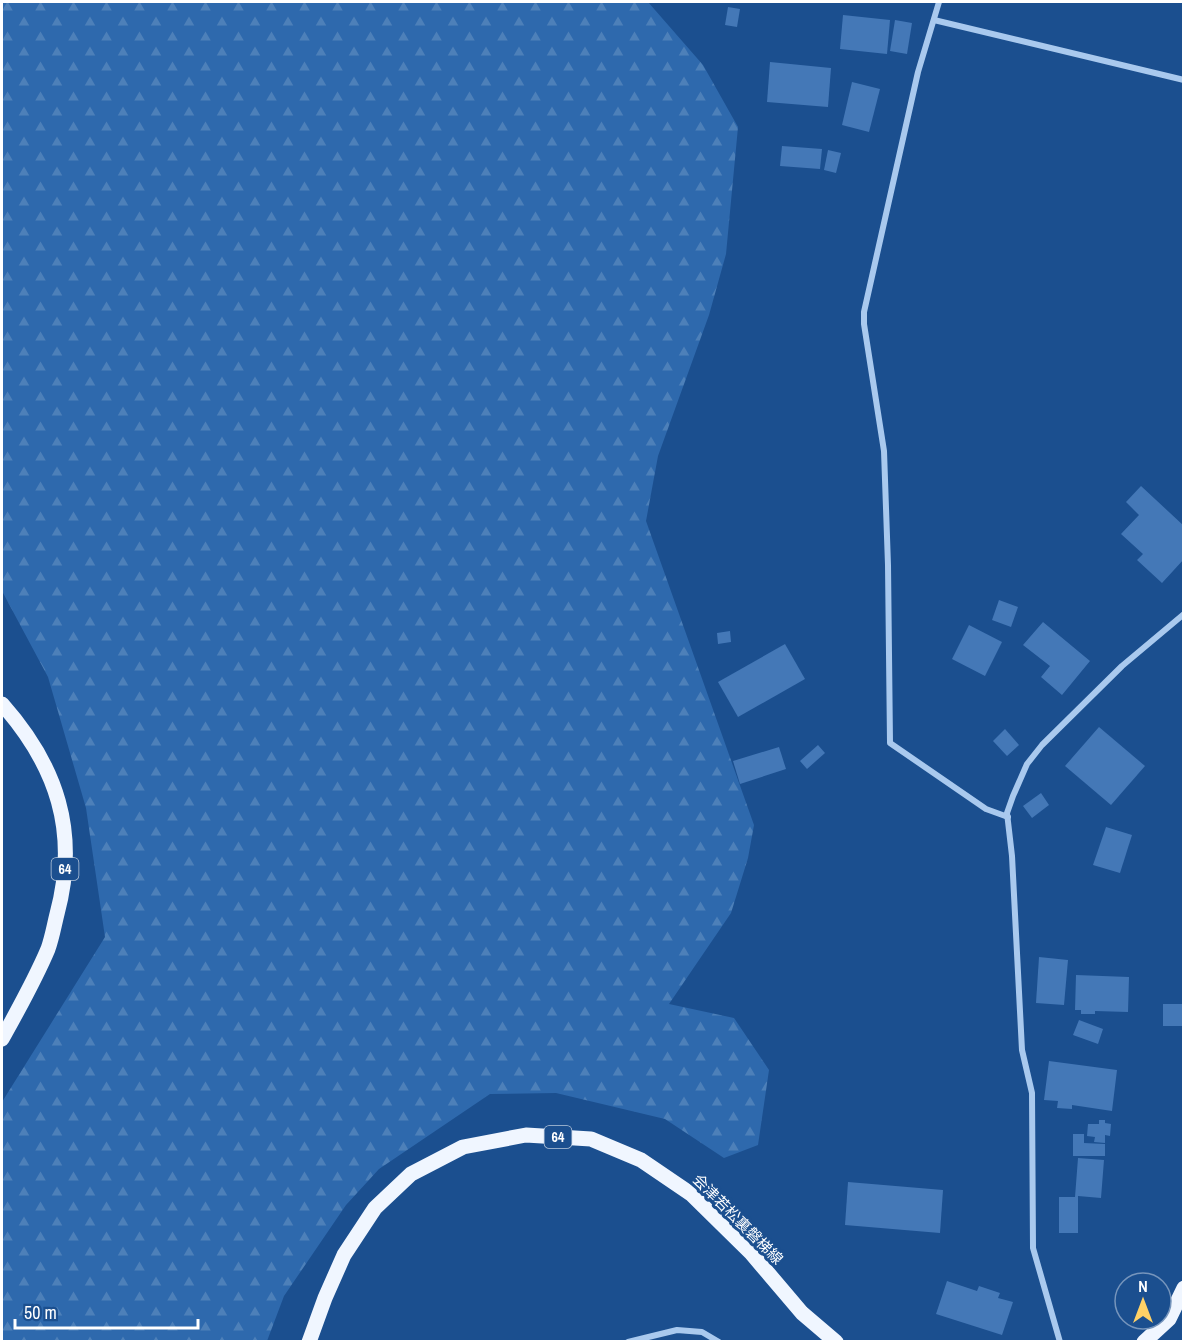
<svg xmlns="http://www.w3.org/2000/svg" width="1185" height="1343" font-family="'Archivo Narrow','Noto Sans JP',sans-serif">
	<defs>
		<pattern id="forest-firs" width="22" height="20" patternUnits="userSpaceOnUse" patternTransform="scale(1.5)"><rect width="22" height="20" fill="#2e69ad"/><path d="M5 1l3.5 6h-7zM16 11l3.5 6h-7z" fill="#4d80b9"/></pattern>
	</defs>
	<rect width="100%" height="100%" fill="#1b4f8f"/>
	<polygon fill="url(#forest-firs)" points="2,2 648,2 703,65 738,127 726,254 709,315 658,456 646,521 754,825 748,858 731,913 669,1004 734,1018 769,1070 758,1145 724,1158 665,1119 556,1093 490,1094 379,1169 346,1205 284,1296 267,1341 2,1341 2,1102 105,937 86,808 48,677 2,591"/>
	<g fill="#4478b7">
		<polygon points="728,7 740,9 737,27 725,25"/>
		<polygon points="843,15 890,20 887,54 840,49"/>
		<polygon points="895,20 912,23 907,54 890,51"/>
		<polygon points="770,62 831,68 828,107 767,102"/>
		<polygon points="852,82 880,89 869,132 842,125"/>
		<polygon points="782,146 822,149 820,169 780,166"/>
		<polygon points="828,150 841,153 836,173 824,170"/>
		<polygon points="1141,486 1184,526 1184,559 1162,583 1137,560 1143,554 1121,534 1139,515 1126,502"/>
		<polygon points="999,600 1018,607 1011,627 992,620"/>
		<polygon points="1043,622 1090,661 1062,695 1041,677 1050,666 1023,645"/>
		<polygon points="969,625 1002,642 985,676 952,659"/>
		<polygon points="730,631 731,642 718,644 717,633"/>
		<polygon points="785,644 805,679 738,717 718,682"/>
		<polygon points="1099,727 1145,766 1111,805 1065,766"/>
		<polygon points="1005,729 1019,745 1007,756 993,741"/>
		<polygon points="818,745 825,753 807,769 800,761"/>
		<polygon points="779,747 786,769 740,784 733,761"/>
		<polygon points="1041,793 1049,805 1032,818 1023,806"/>
		<polygon points="1106,827 1132,835 1120,873 1093,865"/>
		<polygon points="1039,957 1068,960 1064,1005 1036,1003"/>
		<polygon points="1076,975 1129,977 1128,1012 1095,1011 1095,1014 1081,1014 1081,1010 1075,1010"/>
		<rect x="1163" y="1004" width="21" height="22"/>
		<polygon points="1079,1020 1103,1029 1098,1044 1073,1035"/>
		<polygon points="1049,1061 1117,1070 1112,1111 1072,1105 1072,1109 1057,1108 1058,1101 1044,1100"/>
		<polygon points="1099,1120 1105,1120 1105,1123 1111,1124 1110,1136 1105,1135 1105,1143 1094,1142 1095,1137 1087,1136 1088,1124 1099,1124"/>
		<polygon points="1073,1134 1084,1134 1084,1143 1105,1144 1105,1156 1073,1156"/>
		<polygon points="1078,1158 1104,1160 1101,1198 1078,1196 1078,1233 1059,1233 1059,1197 1075,1197"/>
		<polygon points="848,1182 943,1190 940,1233 845,1225"/>
		<polygon points="947,1281 977,1291 979,1286 1000,1293 998,1298 1013,1302 1002,1335 936,1314"/>
	</g>
	<g fill="none" stroke-linecap="round" stroke-linejoin="round">
		<g stroke="#a9c9ee" stroke-width="6">
			<polyline points="939,2 918,72 864,312 864,324 884,451 888,565 890,743 986,809 1008,817"/>
			<polyline points="934,20 1184,80"/>
			<polyline points="628,1342 677,1330 702,1332 719,1342"/>
			<polyline points="1060,1342 1033,1248 1032,1093 1022,1050 1012,856 1007,813 1013,796 1027,764 1042,745 1122,666 1184,614"/>
		</g>
		<g stroke="#f0f6ff" stroke-width="15">
			<path d="M2,704C57,766 79,832 57,914C54,926 52,938 48,949C35,980 18,1010 2,1039"/>
			<polyline points="309,1342 325,1298 344,1255 375,1208 411,1174 463,1147 526,1135 591,1139 641,1160 691,1194 751,1253 802,1313 836,1342"/>
			<polyline points="1144,1342 1169,1319 1184,1288"/>
		</g>
	</g>
	<g text-anchor="middle" dominant-baseline="central" stroke-width="6" stroke-linejoin="round" paint-order="stroke">
		<g fill="#1b4f8f" stroke="#bbcadd" stroke-width="1.5">
			<rect x="51.5" y="858" width="27" height="22" rx="4.5"/>
			<rect x="544.5" y="1126" width="27" height="22" rx="4.5"/>
		</g>
		<g font-size="14" font-weight="bold" fill="#fff">
			<text x="65" y="869">64</text>
			<text x="558" y="1137">64</text>
		</g>
		<g font-size="15" fill="#fff" stroke="#1b4f8f">
			<text transform="translate(738 1219) rotate(45)">会津若松裏磐梯線</text>
		</g>
	</g>
	<rect width="1185" height="1343" fill="none" stroke="#ffffff" stroke-width="6"/>
	<g transform="translate(1143 1301)"><circle r="28" fill="#1b4f8f" stroke="#7695bc" stroke-width="1.5"/>
	<path d="M0-4.5L10 22L0 15L-10 22Z" fill="#ffd166"/>
	<text y="-9" font-size="16" font-weight="bold" text-anchor="middle" fill="#ffffff">N</text>
	</g>
	<path d="M15 1319v9h183v-9" fill="none" stroke="#ffffff" stroke-width="3"/>
	<text x="24" y="1319" font-size="18" fill="#ffffff" stroke="#1b4f8f" stroke-width="4.5" paint-order="stroke">50 m</text>
</svg>
